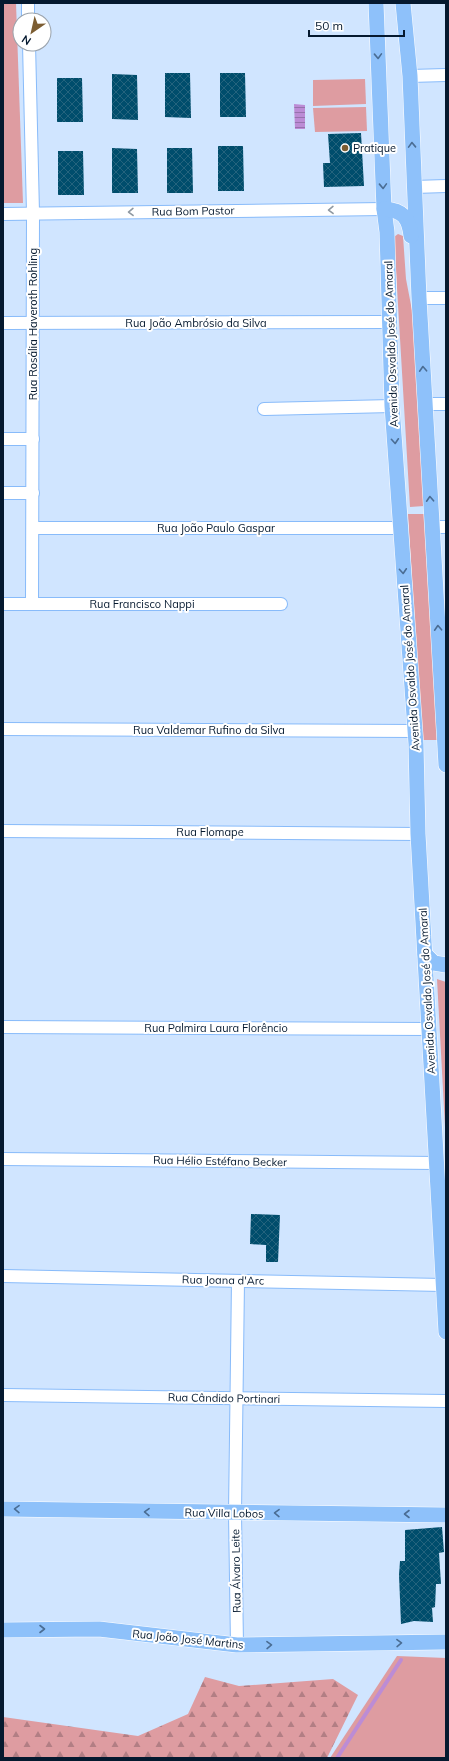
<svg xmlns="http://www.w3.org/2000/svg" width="449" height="1761" font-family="Mulish,sans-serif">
	<defs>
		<pattern id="forest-firs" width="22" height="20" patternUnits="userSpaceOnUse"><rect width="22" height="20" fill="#de9ca1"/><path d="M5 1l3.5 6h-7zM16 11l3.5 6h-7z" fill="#b27e84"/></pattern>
		<pattern id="water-rules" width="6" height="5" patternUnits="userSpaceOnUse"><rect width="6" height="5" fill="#bc8cd5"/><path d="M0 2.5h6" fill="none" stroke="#9772ad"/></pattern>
		<pattern id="building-cross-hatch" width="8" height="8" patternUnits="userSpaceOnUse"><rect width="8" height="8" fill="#004d6c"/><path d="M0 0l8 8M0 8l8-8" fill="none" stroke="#24637d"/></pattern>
	</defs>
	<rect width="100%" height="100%" fill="#d0e5ff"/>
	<g fill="#de9ca1">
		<polygon points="3,3 16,3 23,203 3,203"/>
		<polygon points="365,79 366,104 313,106 313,80"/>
		<polygon points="366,107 367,131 315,132 313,108"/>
		<polygon points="398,234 403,236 406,279 415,326 424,506 410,507 394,237"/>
		<polygon points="408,514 425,514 439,740 422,740"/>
		<polygon points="437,979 446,982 446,1145"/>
		<polygon points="397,1656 446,1658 446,1758 330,1758"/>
	</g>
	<polygon fill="url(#forest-firs)" points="205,1677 239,1686 333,1679 358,1695 327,1758 3,1758 3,1717 138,1736 188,1714"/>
	<polygon fill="url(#water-rules)" points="294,104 305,105 305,129 295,129"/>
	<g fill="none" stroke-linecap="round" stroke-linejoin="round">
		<polyline stroke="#bc8cd5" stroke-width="4" points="337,1758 401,1660"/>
	</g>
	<g fill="url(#building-cross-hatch)">
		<polygon points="165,73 190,73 191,118 165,117"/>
		<polygon points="220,73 245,73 246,117 220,117"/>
		<polygon points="112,74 137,75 138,120 112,119"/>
		<polygon points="57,78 82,78 83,122 57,122"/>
		<polygon points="361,133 364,186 324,187 323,163 330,163 328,134"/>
		<polygon points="218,146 243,146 244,191 218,191"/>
		<polygon points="112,148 137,149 138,193 112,193"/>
		<polygon points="167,148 192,148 193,193 167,193"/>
		<polygon points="58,151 83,151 84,195 58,195"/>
		<polygon points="251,1214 280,1215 278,1262 266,1262 266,1245 250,1244"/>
		<polygon points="442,1527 444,1552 439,1553 441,1584 436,1584 435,1607 432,1608 433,1622 414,1621 401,1624 399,1575 400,1561 405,1561 405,1530"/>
	</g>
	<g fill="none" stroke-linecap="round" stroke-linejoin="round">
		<defs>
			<g id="minor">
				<polyline points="28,3 28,20"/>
				<polyline points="29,44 33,213 32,604"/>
				<polyline points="410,76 446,75"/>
				<polyline points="414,187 446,186"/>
				<polyline points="3,214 384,209"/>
				<polyline points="419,298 446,298"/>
				<polyline points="3,323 389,322"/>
				<polyline points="426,404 446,404"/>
				<polyline points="264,409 392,406"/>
				<polyline points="3,439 33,439"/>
				<polyline points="3,493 33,493"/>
				<polyline points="432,527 446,527"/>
				<polyline points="33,528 400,528"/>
				<polyline points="3,604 281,604"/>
				<polyline points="3,729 415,731"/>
				<polyline points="3,831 418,834"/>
				<polyline points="3,1027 429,1029"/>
				<polyline points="3,1159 436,1163"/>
				<polyline points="3,1276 443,1285"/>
				<polyline points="3,1395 446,1401"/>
				<polyline points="237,1645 235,1513 238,1281"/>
			</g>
			<g id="major">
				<polyline points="376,3 384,209 387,232 392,406 416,744 418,834 446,1332"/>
				<polyline points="403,3 410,76 419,298 446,765"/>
				<path d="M384,209C403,210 409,218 411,236"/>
				<polyline points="425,954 434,963 446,965"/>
				<polyline points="3,1509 446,1515"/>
				<polyline points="3,1630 99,1629 237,1645 446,1642"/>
			</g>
		</defs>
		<use href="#minor" stroke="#88bbfa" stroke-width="14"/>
		<use href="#major" stroke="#fff" stroke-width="16"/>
		<use href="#minor" stroke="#fff" stroke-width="12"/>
		<use href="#major" stroke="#8ec1fa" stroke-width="15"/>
	</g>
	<defs><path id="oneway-chevron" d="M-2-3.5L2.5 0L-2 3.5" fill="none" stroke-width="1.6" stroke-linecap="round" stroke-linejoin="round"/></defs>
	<g stroke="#4a6d94">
		<use href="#oneway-chevron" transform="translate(378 56) rotate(88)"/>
		<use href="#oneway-chevron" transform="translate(412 145) rotate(-92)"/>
		<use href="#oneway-chevron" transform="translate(383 186) rotate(88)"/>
		<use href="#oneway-chevron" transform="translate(423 369) rotate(-93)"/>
		<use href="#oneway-chevron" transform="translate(395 441) rotate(86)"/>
		<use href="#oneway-chevron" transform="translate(430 499) rotate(-93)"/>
		<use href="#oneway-chevron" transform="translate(403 571) rotate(86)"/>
		<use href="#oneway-chevron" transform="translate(438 628) rotate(-93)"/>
		<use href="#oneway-chevron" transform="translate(17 1509) rotate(-179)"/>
		<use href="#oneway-chevron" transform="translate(147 1512) rotate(-179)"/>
		<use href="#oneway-chevron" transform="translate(277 1513) rotate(-179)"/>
		<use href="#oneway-chevron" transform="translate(407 1514) rotate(-180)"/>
		<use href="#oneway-chevron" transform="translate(42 1629)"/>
		<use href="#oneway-chevron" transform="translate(399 1643) rotate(-1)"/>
		<use href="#oneway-chevron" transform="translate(269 1645) rotate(-1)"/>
	</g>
	<g stroke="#8e98a1">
		<use href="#oneway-chevron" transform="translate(331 210) rotate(179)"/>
		<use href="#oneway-chevron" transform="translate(131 212) rotate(179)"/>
	</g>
	<circle fill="#7c5d32" stroke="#fff" stroke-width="1.5" cx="345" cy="148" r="4"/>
	<g text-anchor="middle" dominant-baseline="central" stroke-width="4" stroke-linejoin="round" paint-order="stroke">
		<g font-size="11" fill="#05192f" stroke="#fff" text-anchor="start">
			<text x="353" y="148">Pratique</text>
		</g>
		<g font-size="11" fill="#05192f" stroke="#fff">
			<text transform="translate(193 211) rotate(-1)">Rua Bom Pastor</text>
			<text x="196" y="323">Rua João Ambrósio da Silva</text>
			<text transform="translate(33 324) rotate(-90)">Rua Rosália Haveroth Rohling</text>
			<text transform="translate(391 344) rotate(-92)">Avenida Osvaldo José do Amaral</text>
			<text x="216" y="528">Rua João Paulo Gaspar</text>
			<text x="142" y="604">Rua Francisco Nappi</text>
			<text transform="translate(410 668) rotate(-94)">Avenida Osvaldo José do Amaral</text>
			<text x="209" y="730">Rua Valdemar Rufino da Silva</text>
			<text x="210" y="832">Rua Flomape</text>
			<text transform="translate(427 991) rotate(-93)">Avenida Osvaldo José do Amaral</text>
			<text x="216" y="1028">Rua Palmira Laura Florêncio</text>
			<text transform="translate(220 1161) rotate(1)">Rua Hélio Estéfano Becker</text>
			<text transform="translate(223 1280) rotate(1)">Rua Joana d'Arc</text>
			<text transform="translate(224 1398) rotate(1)">Rua Cândido Portinari</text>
			<text transform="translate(224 1513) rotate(1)">Rua Villa Lobos</text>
			<text transform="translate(236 1571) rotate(-91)">Rua Álvaro Leite</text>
			<text transform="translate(188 1639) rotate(6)">Rua João José Martins</text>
		</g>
	</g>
	<rect width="449" height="1761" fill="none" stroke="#05192f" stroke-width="8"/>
	<g transform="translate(32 32) rotate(214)"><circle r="19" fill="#ffffff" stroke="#9ba3ac"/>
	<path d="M0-3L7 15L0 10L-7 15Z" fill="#7c5d32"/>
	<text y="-6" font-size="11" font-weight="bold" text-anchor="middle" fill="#05192f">N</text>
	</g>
	<path d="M309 30v6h95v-6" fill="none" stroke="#05192f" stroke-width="2"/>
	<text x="315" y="30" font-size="12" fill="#05192f" stroke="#ffffff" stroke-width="3" paint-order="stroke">50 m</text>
</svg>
